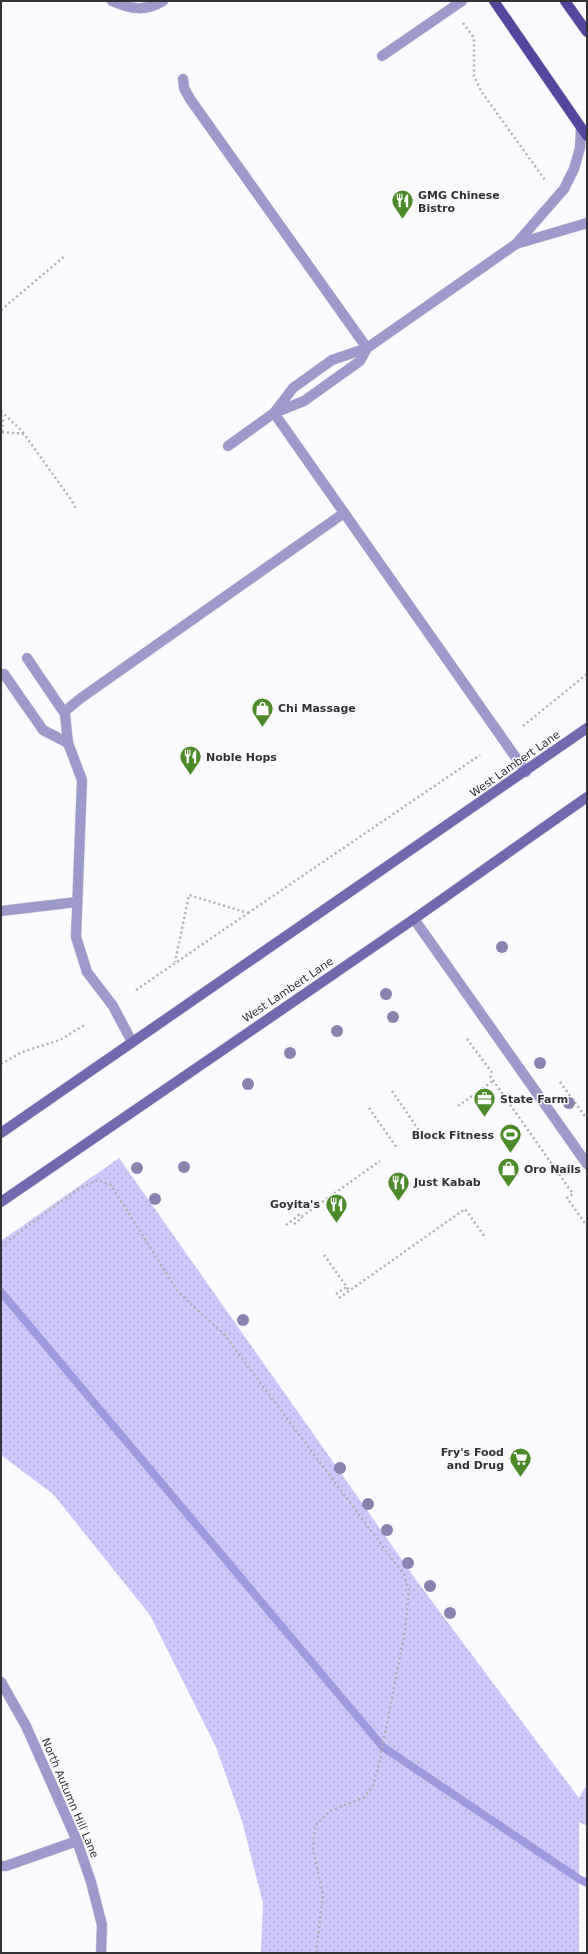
<svg xmlns="http://www.w3.org/2000/svg" width="588" height="1954" font-family="'DejaVu Sans',sans-serif">
	<defs>
		<pattern id="grass-dots" width="8" height="8" patternUnits="userSpaceOnUse"><rect width="8" height="8" fill="#cbc9fb"/><path d="M2 2h.1M6 6h.1" fill="none" stroke="#afadd8" stroke-width="1.8" stroke-linecap="round"/></pattern>
	</defs>
	<rect width="100%" height="100%" fill="#fafaff"/>
	<polygon fill="url(#grass-dots)" points="119,1158 419,1584 579,1798 585,1787 587,1788 587,1826 579,1822 579,1953 261,1953 263,1903 242,1821 216,1747 150,1615 53,1494 1,1455 1,1241"/>
	<g fill="none" stroke-linecap="round" stroke-linejoin="round">
		<polyline stroke="#9d9add" stroke-width="8" points="1,1292 383,1747 579,1879 587,1883"/>
		<defs>
			<g id="service">
				<path d="M112,1C130,9 145,12 163,1"/>
				<polyline points="382,56 462,1"/>
				<polyline points="183,79 184,88 190,99 367,348"/>
				<polyline points="516,244 587,223"/>
				<polyline points="367,348 360,361 304,401 274,413 293,388 332,360 367,348 516,244 564,189 574,169 580,148 581,128"/>
				<polyline points="228,446 274,413 526,772"/>
				<polyline points="4,674 43,730 68,743 65,714 27,658"/>
				<polyline points="64,712 81,698 344,513"/>
				<polyline points="68,743 82,780 76,937 87,972 113,1006 132,1042"/>
				<polyline points="1,911 77,902"/>
				<polyline points="414,919 587,1164"/>
			</g>
			<g id="minor">
				<polyline points="1,1682 26,1726 77,1841 91,1882 102,1925 101,1953"/>
				<polyline points="1,1866 6,1866 77,1841"/>
			</g>
			<g id="secondary">
				<polyline points="1,1133 587,728"/>
				<polyline points="1,1202 414,919 587,797"/>
			</g>
			<g id="primary">
				<polyline points="494,1 587,136"/>
				<polyline points="565,1 587,32"/>
			</g>
		</defs>
		<use href="#service" stroke="#d6d6db" stroke-width="11"/>
		<use href="#minor" stroke="#d6d6db" stroke-width="11"/>
		<use href="#secondary" stroke="#d6d6db" stroke-width="11"/>
		<use href="#primary" stroke="#d6d6db" stroke-width="11"/>
		<g stroke="#afafb4" stroke-width="2.5" stroke-dasharray="2 3" stroke-linecap="butt">
			<polyline points="463,23 474,38 474,76 481,91 545,180"/>
			<polyline points="1,310 66,255"/>
			<polyline points="1,411 24,433"/>
			<polyline points="1,415 3,420 2,432"/>
			<polyline points="2,432 24,434 72,501 76,509"/>
			<polyline points="523,726 587,674"/>
			<polyline points="248,913 480,755"/>
			<polyline points="136,990 248,913 189,895 175,962"/>
			<polyline points="467,1039 493,1074"/>
			<polyline points="1,1064 22,1052 60,1040 86,1024"/>
			<polyline points="490,1076 573,1194 567,1198 587,1226"/>
			<polyline points="560,1082 587,1119"/>
			<polyline points="392,1091 420,1132"/>
			<polyline points="458,1106 493,1081"/>
			<polyline points="369,1108 397,1148"/>
			<polyline points="294,1224 302,1218 301,1217"/>
			<polyline points="286,1225 299,1215 301,1217 380,1161"/>
			<polyline points="1,1246 78,1189 98,1180 111,1185 178,1292 224,1334 404,1575 409,1590 405,1631 379,1764 373,1786 363,1798 330,1811 315,1826 313,1849 323,1895 316,1953"/>
			<polyline points="324,1255 349,1290"/>
			<polyline points="336,1294 347,1287"/>
			<polyline points="339,1298 465,1209 485,1237"/>
		</g>
		<use href="#service" stroke="#9b9acb" stroke-width="10"/>
		<use href="#minor" stroke="#9b9acb" stroke-width="10"/>
		<use href="#secondary" stroke="#6f6ab0" stroke-width="10"/>
		<use href="#primary" stroke="#52479c" stroke-width="10"/>
	</g>
	<g fill="#8a82af">
		<circle cx="502" cy="947" r="6"/>
		<circle cx="386" cy="994" r="6"/>
		<circle cx="393" cy="1017" r="6"/>
		<circle cx="337" cy="1031" r="6"/>
		<circle cx="290" cy="1053" r="6"/>
		<circle cx="540" cy="1063" r="6"/>
		<circle cx="248" cy="1084" r="6"/>
		<circle cx="569" cy="1103" r="6"/>
		<circle cx="184" cy="1167" r="6"/>
		<circle cx="137" cy="1168" r="6"/>
		<circle cx="155" cy="1199" r="6"/>
		<circle cx="243" cy="1320" r="6"/>
		<circle cx="340" cy="1468" r="6"/>
		<circle cx="368" cy="1504" r="6"/>
		<circle cx="387" cy="1530" r="6"/>
		<circle cx="408" cy="1563" r="6"/>
		<circle cx="430" cy="1586" r="6"/>
		<circle cx="450" cy="1613" r="6"/>
	</g>
	<defs>
		<symbol id="restaurant-pin" viewBox="-11 -11 22 30"><path d="M0 17L-7.5 6A9.5 9.5 0 1 1 7.5 6Z" fill="#4d8a29" stroke="#fafaff"/><path d="M-5-6h1v4h1v-4h1v4h1v-4h1v5L-1.5 .5V6h-2V.5L-5-1ZM5-6V6H3V1.5H1.5Q1.5-4 5-6Z" fill="#fff"/></symbol>
		<symbol id="shop-pin" viewBox="-11 -11 22 30"><path d="M0 17L-7.5 6A9.5 9.5 0 1 1 7.5 6Z" fill="#4d8a29" stroke="#fafaff"/><path d="M-5-2.5h2.3a2.7 3.5 0 0 1 5.4 0H5L5.5 6h-11ZM-1.5-2.5h3a1.5 2.3 0 0 0-3 0Z" fill="#fff"/></symbol>
		<symbol id="office-pin" viewBox="-11 -11 22 30"><path d="M0 17L-7.5 6A9.5 9.5 0 1 1 7.5 6Z" fill="#4d8a29" stroke="#fafaff"/><path d="M-6-3h4V-5.5h4V-3h4V5H-6ZM-1-4.5V-3h2v-1.5ZM-6 0V1H6V0Z" fill="#fff"/></symbol>
		<symbol id="stadium-pin" viewBox="-11 -11 22 30"><path d="M0 17L-7.5 6A9.5 9.5 0 1 1 7.5 6Z" fill="#4d8a29" stroke="#fafaff"/><path d="M0-5a6.5 5 0 1 0 0 10a6.5 5 0 1 0 0-10ZM-3.5-1.8h7v3.6h-7Z" fill="#fff"/></symbol>
		<symbol id="supermarket-pin" viewBox="-11 -11 22 30"><path d="M0 17L-7.5 6A9.5 9.5 0 1 1 7.5 6Z" fill="#4d8a29" stroke="#fafaff"/><path d="M-6-5.5h2.5l.6 2H6L4.5 2H-2.5L-4.4-4H-6ZM-1.5 3.2a1.3 1.3 0 1 0 .1 0ZM3 3.2a1.3 1.3 0 1 0 .1 0Z" fill="#fff"/></symbol>
	</defs>
	<g fill-rule="evenodd">
		<use href="#restaurant-pin" x="390" y="188" width="25" height="34"/>
		<use href="#shop-pin" x="250" y="696" width="25" height="34"/>
		<use href="#restaurant-pin" x="178" y="744" width="25" height="34"/>
		<use href="#office-pin" x="472" y="1086" width="25" height="34"/>
		<use href="#stadium-pin" x="498" y="1122" width="25" height="34"/>
		<use href="#shop-pin" x="496" y="1156" width="25" height="34"/>
		<use href="#restaurant-pin" x="386" y="1170" width="25" height="34"/>
		<use href="#restaurant-pin" x="324" y="1192" width="25" height="34"/>
		<use href="#supermarket-pin" x="508" y="1446" width="25" height="34"/>
	</g>
	<g text-anchor="middle" dominant-baseline="central" stroke-width="3" stroke-linejoin="round" paint-order="stroke">
		<g font-size="11" font-weight="bold" fill="#313136" stroke="#fafaff" text-anchor="start">
			<text x="418" y="195">GMG Chinese<tspan x="418" dy="13">Bistro</tspan></text>
			<text x="278" y="708">Chi Massage</text>
			<text x="206" y="757">Noble Hops</text>
			<text x="500" y="1099">State Farm</text>
			<text x="494" y="1135" text-anchor="end">Block Fitness</text>
			<text x="524" y="1169">Oro Nails</text>
			<text x="414" y="1182">Just Kabab</text>
			<text x="320" y="1204" text-anchor="end">Goyita's</text>
			<text x="504" y="1452" text-anchor="end">Fry's Food<tspan x="504" dy="13">and Drug</tspan></text>
		</g>
		<g font-size="11" fill="#313136" stroke="#fafaff">
			<text transform="translate(515 764) rotate(-35)">West Lambert Lane</text>
			<text transform="translate(288 990) rotate(-34)">West Lambert Lane</text>
			<text transform="translate(70 1798) rotate(67)">North Autumn Hill Lane</text>
		</g>
	</g>
	<rect width="588" height="1954" fill="none" stroke="#313136" stroke-width="4"/>
</svg>
